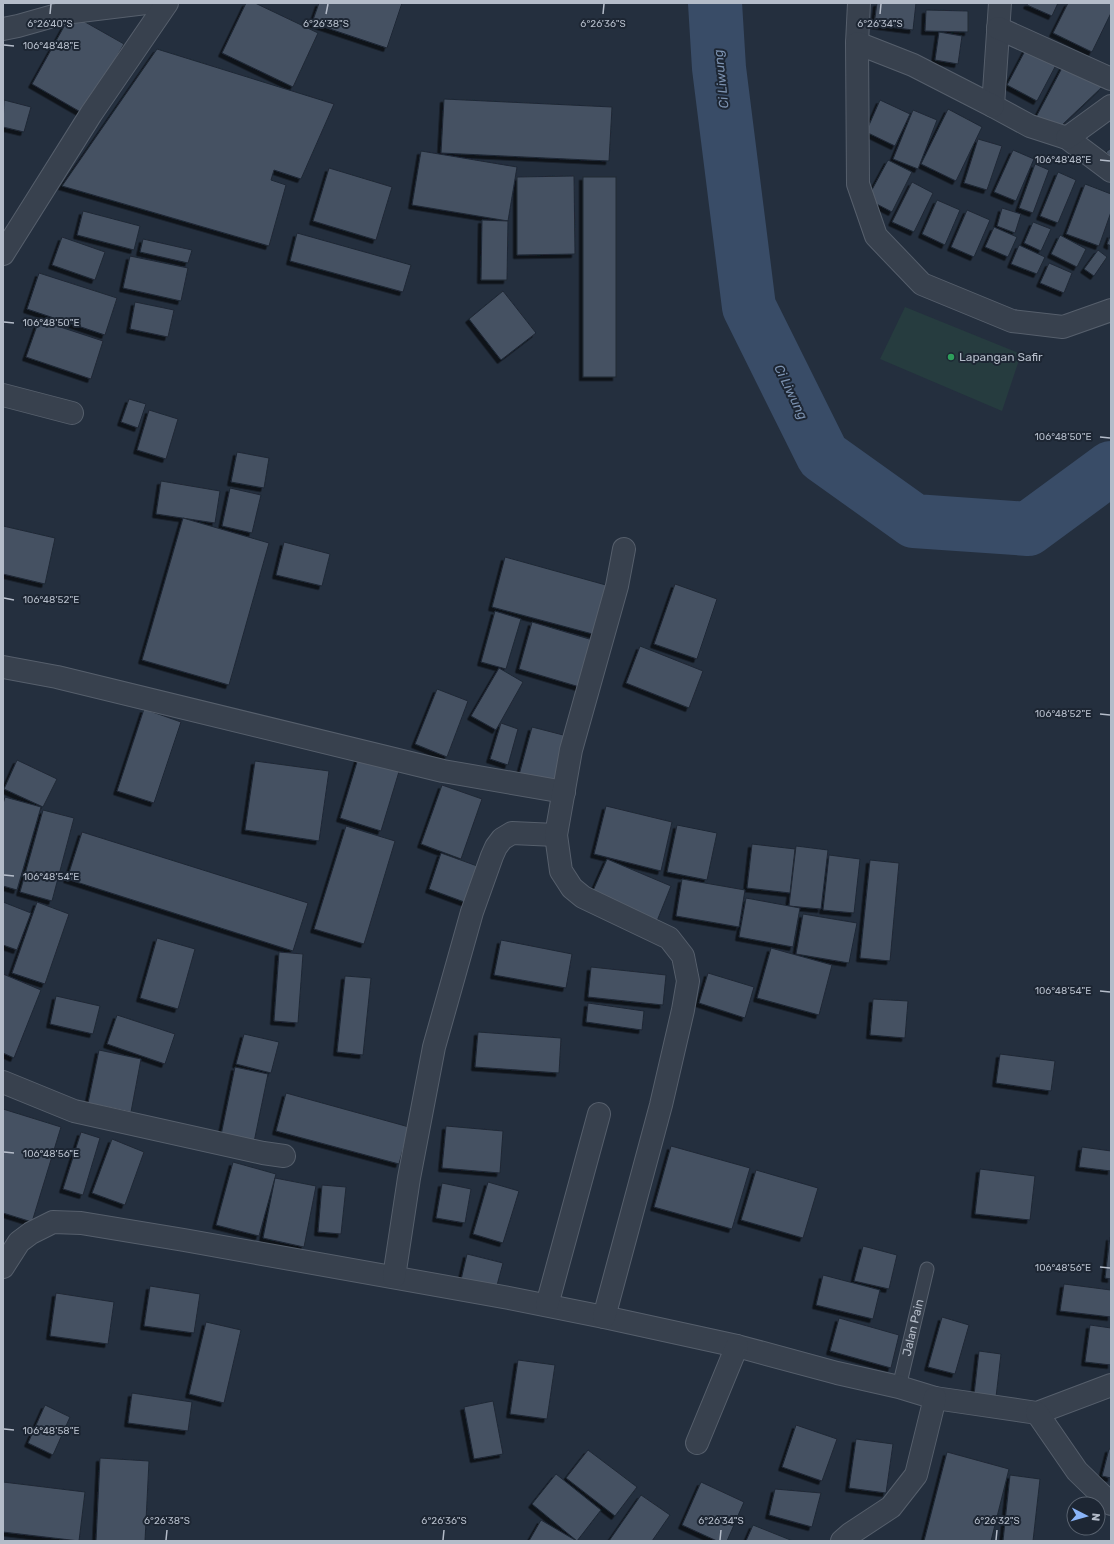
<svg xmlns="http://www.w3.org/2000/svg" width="1114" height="1544" font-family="Rubik,sans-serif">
	<defs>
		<filter id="shadow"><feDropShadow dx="-3.5" dy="3.5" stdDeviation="0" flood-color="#0009"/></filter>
	</defs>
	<rect width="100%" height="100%" fill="#242f3e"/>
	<polygon fill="#263c3f" points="905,307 1021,354 1002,411 880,359"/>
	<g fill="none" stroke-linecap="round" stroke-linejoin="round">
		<polyline stroke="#394c67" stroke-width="54" points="715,3 719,68 749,307 823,456 914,521 1028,529 1111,468"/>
	</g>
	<g fill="#455162" stroke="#1f2835" filter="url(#shadow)">
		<polygon points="246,3 255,3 318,33 293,87 222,53"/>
		<polygon points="319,3 402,3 387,48 312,23"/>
		<polygon points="877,3 916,3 913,30 874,25"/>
		<polygon points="1028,3 1058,3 1052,16 1027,5"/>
		<polygon points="1068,3 1111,3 1111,13 1092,52 1053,33"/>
		<polygon points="926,10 968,11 968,32 925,31"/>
		<polygon points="71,14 124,44 84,114 32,84"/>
		<polygon points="939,32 962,36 958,64 935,60"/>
		<polygon points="157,49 334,104 301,179 274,170 271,180 286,185 269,246 62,186"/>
		<polygon points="1026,49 1056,65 1037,101 1007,85"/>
		<polygon points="1063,66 1102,87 1061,126 1034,121"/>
		<polygon points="444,99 612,107 609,161 441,153"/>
		<polygon points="4,100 31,107 24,132 3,127"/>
		<polygon points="880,100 910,114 895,146 866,132"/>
		<polygon points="948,109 982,127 956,181 921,164"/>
		<polygon points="913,110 937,120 918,169 893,159"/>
		<polygon points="978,139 1002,146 987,190 964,183"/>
		<polygon points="1111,148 1111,157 1106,152"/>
		<polygon points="1013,150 1034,159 1016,201 994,192"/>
		<polygon points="421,151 517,167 508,221 412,205"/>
		<polygon points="888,160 912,172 892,212 867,199"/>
		<polygon points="1035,164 1049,170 1033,213 1019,208"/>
		<polygon points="329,168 392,187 376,240 313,221"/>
		<polygon points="1058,172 1076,180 1058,223 1040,216"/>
		<polygon points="574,176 575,254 517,255 517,177"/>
		<rect x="583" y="177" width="33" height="200"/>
		<polygon points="912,182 933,193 914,232 892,222"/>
		<polygon points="1085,184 1111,194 1111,212 1099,246 1066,234"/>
		<polygon points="937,200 960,210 945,245 922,234"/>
		<polygon points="1002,208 1021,214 1015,233 997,226"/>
		<polygon points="967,210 990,220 974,257 951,247"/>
		<polygon points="83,211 140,226 134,250 77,235"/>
		<polygon points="482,220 508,221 507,280 481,280"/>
		<polygon points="1033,222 1051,229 1041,251 1024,243"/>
		<polygon points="994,227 1017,237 1008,257 985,247"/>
		<polygon points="297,233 411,265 403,292 290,261"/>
		<polygon points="1111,234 1111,246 1107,244"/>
		<polygon points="1060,235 1086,249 1077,267 1051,254"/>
		<polygon points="62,237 105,252 95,280 52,265"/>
		<polygon points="143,239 192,250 188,263 140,252"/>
		<polygon points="1019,245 1045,257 1037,274 1011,264"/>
		<polygon points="1098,250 1107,257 1094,276 1084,269"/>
		<polygon points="130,256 188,268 181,301 123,288"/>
		<polygon points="1049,263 1072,273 1064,293 1040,283"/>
		<polygon points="39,273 117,298 105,335 27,309"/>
		<polygon points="503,291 536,333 501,360 469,319"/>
		<polygon points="135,302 174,310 168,337 130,329"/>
		<polygon points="39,320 103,341 91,379 26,357"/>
		<polygon points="129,399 146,404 138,428 121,422"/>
		<polygon points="149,410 178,419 166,459 137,450"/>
		<polygon points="237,452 269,458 264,488 231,482"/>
		<polygon points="161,481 220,491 215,523 156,514"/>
		<polygon points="230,488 261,495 252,533 222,526"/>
		<polygon points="183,518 269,543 229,685 142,660"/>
		<polygon points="3,526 55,538 45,584 3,574"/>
		<polygon points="284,542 330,554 322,586 276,575"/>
		<polygon points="505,557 613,587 600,636 492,607"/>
		<polygon points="675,584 717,599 697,659 654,644"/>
		<polygon points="495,611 521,619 506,669 481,662"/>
		<polygon points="532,622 596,641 583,688 519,669"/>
		<polygon points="640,646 703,671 689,708 626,683"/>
		<polygon points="499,668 523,682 496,730 471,716"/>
		<polygon points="437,689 468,701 447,757 415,744"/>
		<polygon points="144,709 181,722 154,803 117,791"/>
		<polygon points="501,723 518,729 508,765 490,759"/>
		<polygon points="532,727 571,737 557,785 519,775"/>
		<polygon points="360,752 401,765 381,831 340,818"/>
		<polygon points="17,760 57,779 43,807 4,789"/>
		<polygon points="255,761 329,771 319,841 245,830"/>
		<polygon points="442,785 482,799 461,859 421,844"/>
		<polygon points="5,797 41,807 17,890 3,886 3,804"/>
		<polygon points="606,806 672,822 661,871 594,854"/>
		<polygon points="43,810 74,818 52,901 20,892"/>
		<polygon points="677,825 717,833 707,880 667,872"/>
		<polygon points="346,826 395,841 364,944 314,929"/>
		<polygon points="82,832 308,903 293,951 67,879"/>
		<polygon points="752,844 795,849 790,893 747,888"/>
		<polygon points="796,846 828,850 821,909 789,906"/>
		<polygon points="441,853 480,867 467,903 429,889"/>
		<polygon points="829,855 860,859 854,913 823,910"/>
		<polygon points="607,859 671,886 657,921 592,893"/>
		<polygon points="870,860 899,863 890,961 860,958"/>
		<polygon points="682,879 745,890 739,927 676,916"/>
		<polygon points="746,898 800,908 793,947 739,937"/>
		<polygon points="3,902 31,913 17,950 3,945"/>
		<polygon points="37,902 69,914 45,984 12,973"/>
		<polygon points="803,914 857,923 849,963 796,954"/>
		<polygon points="157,938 195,949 178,1009 140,998"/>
		<polygon points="501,940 572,954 566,988 494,975"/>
		<polygon points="771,948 832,965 819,1015 757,998"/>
		<polygon points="279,952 303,954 298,1023 274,1021"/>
		<polygon points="591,967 666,975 663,1005 588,997"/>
		<polygon points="708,973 754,987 745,1018 699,1003"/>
		<polygon points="3,974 41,990 14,1058 3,1053"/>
		<polygon points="345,976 371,978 363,1055 337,1052"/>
		<polygon points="56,996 100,1006 93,1034 50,1024"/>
		<polygon points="873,999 908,1001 905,1038 870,1035"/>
		<polygon points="588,1003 644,1011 642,1030 586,1022"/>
		<polygon points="117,1015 175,1034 165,1064 107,1044"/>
		<polygon points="478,1032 561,1038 559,1073 475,1067"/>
		<polygon points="244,1034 279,1042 271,1073 236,1064"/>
		<polygon points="99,1050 141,1059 131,1112 88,1103"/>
		<polygon points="1000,1054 1055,1061 1051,1091 996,1083"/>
		<polygon points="235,1067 268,1074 253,1147 220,1140"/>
		<polygon points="286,1093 409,1127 399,1164 276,1131"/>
		<polygon points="3,1109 61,1127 32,1222 3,1213"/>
		<polygon points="446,1126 503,1131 500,1173 442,1168"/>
		<polygon points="81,1132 100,1138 83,1195 63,1189"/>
		<polygon points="112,1139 144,1152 125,1205 92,1193"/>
		<polygon points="671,1146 750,1168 732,1229 654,1207"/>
		<polygon points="1082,1147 1111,1151 1111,1171 1079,1167"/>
		<polygon points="233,1162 276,1174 259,1236 216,1225"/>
		<polygon points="980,1169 1035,1176 1030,1220 975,1214"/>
		<polygon points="756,1170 818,1188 803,1238 741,1220"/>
		<polygon points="275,1178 316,1186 304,1247 263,1238"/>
		<polygon points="488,1182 519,1191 503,1243 473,1234"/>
		<polygon points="442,1183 471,1189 465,1223 436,1218"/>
		<polygon points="322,1185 346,1187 341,1234 318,1232"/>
		<polygon points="1110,1237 1111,1237 1111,1279 1105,1278"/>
		<polygon points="863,1246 897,1255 889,1289 854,1281"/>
		<polygon points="467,1254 503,1263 496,1289 461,1280"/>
		<polygon points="823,1275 880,1290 873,1319 816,1305"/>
		<polygon points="1064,1284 1111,1290 1111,1317 1060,1311"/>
		<polygon points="150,1286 200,1294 194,1333 144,1326"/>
		<polygon points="56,1293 114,1302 108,1344 50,1336"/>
		<polygon points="942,1317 969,1325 955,1374 928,1367"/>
		<polygon points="839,1318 899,1335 891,1368 830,1351"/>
		<polygon points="206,1322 241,1330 224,1403 189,1394"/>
		<polygon points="1090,1325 1111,1328 1111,1365 1085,1362"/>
		<polygon points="979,1351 1001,1354 996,1397 974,1395"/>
		<polygon points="518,1360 555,1365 547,1419 510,1414"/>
		<polygon points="132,1393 192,1402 188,1431 128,1423"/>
		<polygon points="493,1401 503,1454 474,1459 464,1407"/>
		<polygon points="45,1405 70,1417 53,1455 28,1443"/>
		<polygon points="796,1425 837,1439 822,1481 782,1467"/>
		<polygon points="856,1439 893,1444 886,1493 849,1488"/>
		<polygon points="1109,1449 1111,1449 1111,1478 1102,1476"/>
		<polygon points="588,1450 637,1487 615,1516 566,1478"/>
		<polygon points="947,1452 1009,1469 991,1541 924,1541"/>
		<polygon points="100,1458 149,1461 145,1541 96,1541"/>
		<polygon points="556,1474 601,1510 577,1541 532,1504"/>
		<polygon points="1010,1475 1040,1479 1033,1541 1003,1541"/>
		<polygon points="3,1482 85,1492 79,1541 3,1532"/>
		<polygon points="701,1482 744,1502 727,1541 717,1541 682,1525"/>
		<polygon points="775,1489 821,1493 812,1527 769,1515"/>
		<polygon points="641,1495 670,1515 652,1541 609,1541"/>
		<polygon points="541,1520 575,1540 574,1541 529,1541"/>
		<polygon points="753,1525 793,1541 746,1541"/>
	</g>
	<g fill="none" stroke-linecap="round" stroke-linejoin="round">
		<defs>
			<g id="service">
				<path id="s1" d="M899,1387L927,1269"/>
			</g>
			<g id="minor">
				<polyline points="1000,3 993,106 1030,126 1067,138 1111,171"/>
				<polyline points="998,28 1111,79"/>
				<polyline points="3,29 18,26 64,13 146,3"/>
				<polyline points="857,43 859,3"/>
				<polyline points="993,106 913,65 857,43 858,184 876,236 922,284 1012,321 1063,327 1111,310"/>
				<polyline points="1067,138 1111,106"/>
				<polyline points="3,254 91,114 167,3"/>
				<polyline points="3,395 72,413"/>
				<polyline points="3,667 57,677 443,771 564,792"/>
				<polyline points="3,1082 74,1111 263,1153 284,1156"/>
				<polyline points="3,1267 19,1242 31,1233 53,1222 81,1223 184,1240 509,1298 604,1317 737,1346 837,1373 899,1387 935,1398 1037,1413 1111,1385"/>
				<polyline points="394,1277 409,1178 434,1047 472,912 492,856 496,847 502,839 512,833 556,835"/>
				<polyline points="547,1305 599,1114"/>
				<polyline points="604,1317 661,1105 683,1010 688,981 683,956 669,938 583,897 572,888 561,871 556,835 571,750 617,586 624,549"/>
				<polyline points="1037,1413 1077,1471 1111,1504"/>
				<polyline points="697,1443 737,1346"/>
				<polyline points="842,1541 850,1534 891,1507 916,1475 935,1398"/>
			</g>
		</defs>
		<use href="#service" stroke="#565f6c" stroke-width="15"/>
		<use href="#minor" stroke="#565f6c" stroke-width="24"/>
		<use href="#service" stroke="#38414e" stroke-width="13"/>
		<use href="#minor" stroke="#38414e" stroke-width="22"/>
	</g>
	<path fill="none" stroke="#b4bcc9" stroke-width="1.5" d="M50,14L51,4M326,14L328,4M603,14L604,4M880,14L881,4M4,45L14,46M1100,160L1110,161M4,322L14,323M1100,437L1110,438M4,598L14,600M1100,714L1110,715M4,875L14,876M1100,991L1110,992M4,1152L14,1153M1100,1267L1110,1268M4,1429L14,1430M166,1540L167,1530M443,1540L444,1530M720,1540L721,1530M996,1540L997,1530"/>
	<circle fill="#2e9e5b" stroke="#1d2633" stroke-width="1.5" cx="951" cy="357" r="4"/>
	<g text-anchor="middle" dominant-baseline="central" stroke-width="4" stroke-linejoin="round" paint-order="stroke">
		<g font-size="12" fill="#b4bcc9" stroke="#1d2633" text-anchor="start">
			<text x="959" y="357">Lapangan Safir</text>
		</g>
		<g font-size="12" fill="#b4bcc9" stroke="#1d2633">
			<text stroke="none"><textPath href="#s1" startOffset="61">Jalan Pain</textPath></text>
		</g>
		<g font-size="13" font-style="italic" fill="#7c92b1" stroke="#1d2633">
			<text transform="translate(721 79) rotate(-96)">Ci Liwung</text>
			<text transform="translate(791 392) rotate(64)">Ci Liwung</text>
		</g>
	</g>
	<g font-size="10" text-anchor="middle" fill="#b4bcc9" stroke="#1d2633" stroke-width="4" stroke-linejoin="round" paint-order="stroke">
		<text x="50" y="27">6°26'40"S</text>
		<text x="326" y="27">6°26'38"S</text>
		<text x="603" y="27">6°26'36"S</text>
		<text x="880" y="27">6°26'34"S</text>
		<text x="51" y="49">106°48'48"E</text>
		<text x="1063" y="163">106°48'48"E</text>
		<text x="51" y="326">106°48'50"E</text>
		<text x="1063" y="440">106°48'50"E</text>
		<text x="51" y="603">106°48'52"E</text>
		<text x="1063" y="717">106°48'52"E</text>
		<text x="51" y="880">106°48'54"E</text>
		<text x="1063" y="994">106°48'54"E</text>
		<text x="51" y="1157">106°48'56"E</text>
		<text x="1063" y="1271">106°48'56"E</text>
		<text x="51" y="1434">106°48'58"E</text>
		<text x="167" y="1524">6°26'38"S</text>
		<text x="444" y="1524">6°26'36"S</text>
		<text x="721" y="1524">6°26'34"S</text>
		<text x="997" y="1524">6°26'32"S</text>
	</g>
	<rect width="1114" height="1544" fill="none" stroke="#b4bcc9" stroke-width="8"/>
	<g transform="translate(1086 1516) rotate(96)"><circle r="19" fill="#1d2633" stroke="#59626f"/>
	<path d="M0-3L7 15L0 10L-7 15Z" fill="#8ab4f8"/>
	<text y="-6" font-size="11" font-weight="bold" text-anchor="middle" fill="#b4bcc9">N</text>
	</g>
</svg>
